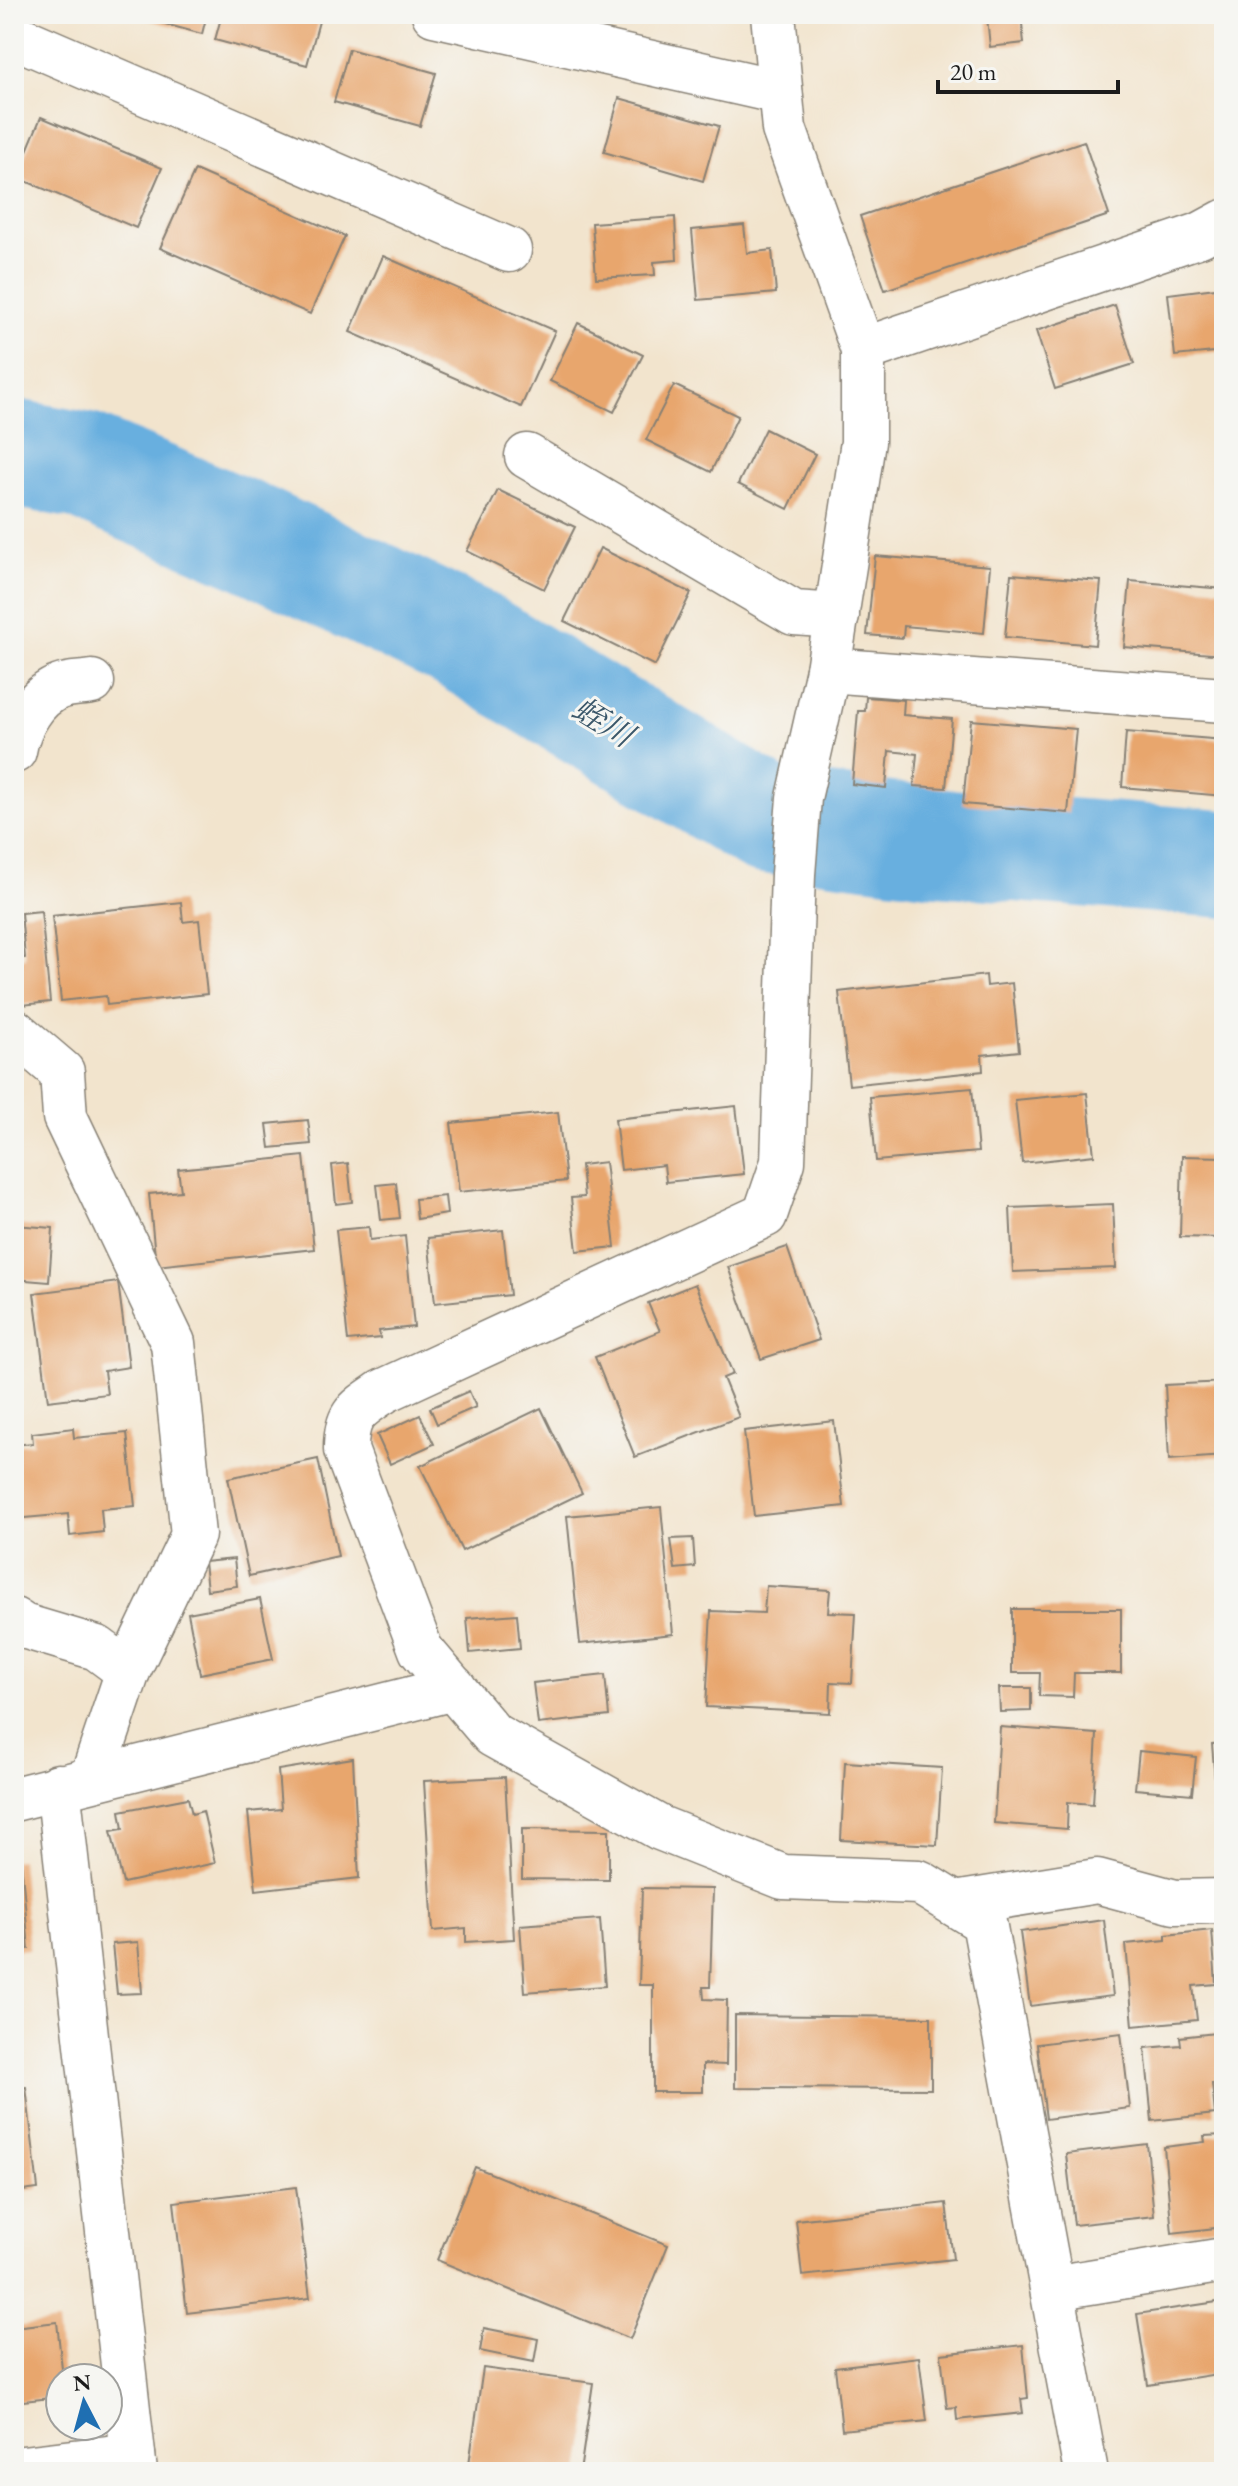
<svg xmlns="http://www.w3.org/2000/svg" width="1238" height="2486" font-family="'EB Garamond','Noto Serif JP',serif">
	<rect width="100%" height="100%" fill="#f6f6f2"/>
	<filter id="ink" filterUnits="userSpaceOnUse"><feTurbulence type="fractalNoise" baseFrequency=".0125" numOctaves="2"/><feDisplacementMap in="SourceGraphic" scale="16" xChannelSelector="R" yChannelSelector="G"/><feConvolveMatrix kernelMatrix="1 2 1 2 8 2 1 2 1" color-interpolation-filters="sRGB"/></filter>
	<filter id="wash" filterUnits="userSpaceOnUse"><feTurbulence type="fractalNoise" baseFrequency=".006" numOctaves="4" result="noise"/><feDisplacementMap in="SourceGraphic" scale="32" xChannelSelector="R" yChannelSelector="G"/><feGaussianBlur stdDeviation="1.8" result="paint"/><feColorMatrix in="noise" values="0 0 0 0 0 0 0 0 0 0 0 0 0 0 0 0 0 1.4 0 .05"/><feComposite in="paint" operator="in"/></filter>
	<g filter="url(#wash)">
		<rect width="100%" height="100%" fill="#f2e4cd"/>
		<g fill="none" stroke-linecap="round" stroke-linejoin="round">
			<polyline stroke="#68afdf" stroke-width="108" points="14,453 83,466 255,539 462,637 766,820 936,842 1224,864"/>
		</g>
		<g id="blocks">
			<g fill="#e8a66d">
				<polygon points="128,14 207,14 202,34"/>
				<polygon points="222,14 321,14 307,65 215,40"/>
				<polygon points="1013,14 1021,14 1024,43 990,47 987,17"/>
				<polygon points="349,49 436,73 420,126 334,102"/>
				<polygon points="619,98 719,126 703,181 604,152"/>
				<polygon points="41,117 162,168 136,228 16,177"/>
				<polygon points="1084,141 1109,215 885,290 860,216"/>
				<polygon points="195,170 345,236 310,314 160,248"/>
				<polygon points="675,217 677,260 654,262 655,275 596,278 592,223"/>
				<polygon points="744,225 747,253 772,250 776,293 698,300 692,230"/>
				<polygon points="383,256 555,331 521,407 350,332"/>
				<polygon points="1224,287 1224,351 1175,356 1168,294"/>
				<polygon points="1115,305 1134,364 1055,389 1036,331"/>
				<polygon points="578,323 643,355 614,412 550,381"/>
				<polygon points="674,385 738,416 711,472 646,440"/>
				<polygon points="765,429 815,454 788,509 738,484"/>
				<polygon points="498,490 575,527 544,589 467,551"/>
				<polygon points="600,548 691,593 655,666 564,621"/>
				<polygon points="875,556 990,566 984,633 904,626 903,638 867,635"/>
				<polygon points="1011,574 1101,581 1095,645 1005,637"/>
				<polygon points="1130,581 1224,589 1224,655 1124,647"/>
				<polygon points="866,697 904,700 903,715 952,719 946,788 914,786 917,754 889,751 886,788 852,784 858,711 865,711"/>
				<polygon points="971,720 1076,729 1068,813 963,804"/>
				<polygon points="1126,732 1224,740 1224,796 1122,787"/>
				<polygon points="181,902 183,922 199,920 207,994 107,1005 106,996 61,1001 52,916"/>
				<polygon points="41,911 50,1002 22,1005 18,959 25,958 21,913"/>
				<polygon points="986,975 987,986 1012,983 1019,1051 982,1055 983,1071 849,1085 839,992"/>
				<polygon points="972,1088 978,1152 876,1161 870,1097"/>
				<polygon points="1087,1093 1094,1155 1022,1163 1015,1100"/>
				<polygon points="736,1106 744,1174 666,1182 664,1165 621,1170 615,1119"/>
				<polygon points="558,1112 566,1181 459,1192 451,1123"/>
				<polygon points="308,1120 311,1144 270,1148 267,1124"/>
				<polygon points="304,1156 314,1249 156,1266 149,1194 181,1191 178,1169"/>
				<polygon points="1182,1156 1224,1157 1224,1238 1180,1237"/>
				<polygon points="605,1162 615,1247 577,1251 571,1198 584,1197 581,1165"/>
				<polygon points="348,1163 352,1202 336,1204 332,1165"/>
				<polygon points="396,1183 400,1218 381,1220 377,1185"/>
				<polygon points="445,1196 447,1214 417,1219 415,1199"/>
				<polygon points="1113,1204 1116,1268 1013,1272 1010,1208"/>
				<polygon points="14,1225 53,1228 49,1282 14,1279"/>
				<polygon points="369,1227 370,1240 405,1236 414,1327 379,1331 380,1338 348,1341 336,1230"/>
				<polygon points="503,1230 510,1295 435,1303 428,1238"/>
				<polygon points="787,1247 819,1340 761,1359 728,1267"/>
				<polygon points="118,1282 129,1367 104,1371 107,1394 48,1401 34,1293"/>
				<polygon points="695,1284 733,1374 723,1378 739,1417 635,1457 595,1357 660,1331 648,1303"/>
				<polygon points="1224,1382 1224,1456 1169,1460 1165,1385"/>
				<polygon points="469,1391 476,1407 437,1424 430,1408"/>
				<polygon points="541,1408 582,1493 462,1551 420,1466"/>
				<polygon points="420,1415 434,1444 390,1464 377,1435"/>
				<polygon points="834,1421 844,1506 754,1516 744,1431"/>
				<polygon points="73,1428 74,1438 127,1433 135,1506 101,1509 103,1532 70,1536 68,1514 14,1519 14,1445 33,1443 32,1433"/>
				<polygon points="318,1459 338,1556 249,1576 228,1478"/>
				<polygon points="661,1507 673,1634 580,1644 567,1516"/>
				<polygon points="693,1538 695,1567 675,1569 671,1539"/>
				<polygon points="234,1559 237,1586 207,1590 204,1562"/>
				<polygon points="766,1586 830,1590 828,1612 856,1613 852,1683 831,1682 830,1713 706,1707 711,1611 764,1613"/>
				<polygon points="260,1599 273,1659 200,1674 188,1613"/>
				<polygon points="1012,1609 1121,1609 1121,1673 1074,1673 1073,1697 1039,1696 1040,1673 1012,1673"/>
				<polygon points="517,1614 520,1648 470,1653 467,1618"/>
				<polygon points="605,1675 609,1716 538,1724 533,1683"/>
				<polygon points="999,1688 1031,1688 1031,1711 1000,1712"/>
				<polygon points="1000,1727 1097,1734 1093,1804 1068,1802 1067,1829 994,1823"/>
				<polygon points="1224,1743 1224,1830 1219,1830 1212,1744"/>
				<polygon points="1139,1751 1196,1757 1192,1794 1135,1789"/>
				<polygon points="353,1758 359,1878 256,1890 248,1812 281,1809 278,1770"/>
				<polygon points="845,1762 942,1768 937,1845 841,1840"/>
				<polygon points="505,1777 514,1939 466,1942 466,1928 433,1931 424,1781"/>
				<polygon points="188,1798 192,1814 203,1811 215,1863 123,1883 111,1831 123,1829 120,1811"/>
				<polygon points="522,1829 609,1830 609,1880 522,1879"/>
				<polygon points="21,1860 29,1949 14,1951 14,1861"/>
				<polygon points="642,1888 713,1889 710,1987 703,1987 704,1999 727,2000 726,2065 703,2064 703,2092 653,2092 653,1985 639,1985"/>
				<polygon points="600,1919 605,1986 525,1992 520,1925"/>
				<polygon points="1104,1920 1113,1996 1030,2006 1020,1932"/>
				<polygon points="1212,1930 1216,1984 1193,1986 1197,2020 1133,2026 1126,1944 1166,1940 1166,1935"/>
				<polygon points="138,1942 142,1993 117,1994 112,1944"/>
				<polygon points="735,2015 931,2017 931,2089 735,2088"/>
				<polygon points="1224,2032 1224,2084 1212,2084 1215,2114 1152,2121 1145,2048 1181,2045 1180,2037"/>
				<polygon points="1121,2033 1130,2108 1046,2119 1037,2044"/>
				<polygon points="26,2087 38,2189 14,2192 14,2088"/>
				<polygon points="1224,2135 1224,2227 1172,2233 1164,2147 1205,2142 1204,2136"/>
				<polygon points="1147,2144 1154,2216 1074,2225 1066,2154"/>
				<polygon points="475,2167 668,2245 630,2339 437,2260"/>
				<polygon points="296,2187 310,2298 187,2313 174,2202"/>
				<polygon points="946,2203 953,2259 802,2276 796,2220"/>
				<polygon points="1224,2301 1224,2373 1148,2385 1137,2314"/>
				<polygon points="57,2322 63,2378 60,2378 60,2397 14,2402 14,2327"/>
				<polygon points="484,2328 538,2339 534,2362 480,2351"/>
				<polygon points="1023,2345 1028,2398 1021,2399 1023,2413 957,2420 956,2407 947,2408 941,2354"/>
				<polygon points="919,2357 927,2421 842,2430 835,2367"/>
				<polygon points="483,2368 593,2383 580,2472 521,2472 469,2464"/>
			</g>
		</g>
	</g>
	<g filter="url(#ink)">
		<use href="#blocks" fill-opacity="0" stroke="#878074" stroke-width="2"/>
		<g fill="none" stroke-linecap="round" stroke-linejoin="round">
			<defs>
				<g id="minor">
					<polyline points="434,14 780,92"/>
					<path d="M773,14L784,129L863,350V442L828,670L799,798L793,874L783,1162L765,1215L384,1391C356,1410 346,1414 346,1450L421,1650L493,1735L660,1828L783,1877L919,1882L984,1922L1086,2472"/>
					<polyline points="14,36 509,250"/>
					<polyline points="863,350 1200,235 1224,222"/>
					<polyline points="527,456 794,613 837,616"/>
					<polyline points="828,670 1224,700"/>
					<path d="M14,751C18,726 36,695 60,687C70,683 82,684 92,682"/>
					<polyline points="14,1031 62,1072 65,1117 173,1343 193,1535 128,1671 92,1778"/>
					<polyline points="14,1620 23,1626 97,1648 128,1671"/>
					<polyline points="58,1786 135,2472"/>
					<polyline points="14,1799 454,1688"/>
					<polyline points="955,1904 1097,1881 1175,1902 1224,1901"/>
					<polyline points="1053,2288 1224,2260"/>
					<polyline points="14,2469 133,2455"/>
				</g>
			</defs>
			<use href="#minor" stroke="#878074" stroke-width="47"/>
			<use href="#minor" stroke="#fff" stroke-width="44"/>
		</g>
	</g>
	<g text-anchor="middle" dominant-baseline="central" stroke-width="6" stroke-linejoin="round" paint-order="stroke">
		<g font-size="32" font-style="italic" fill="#3a576a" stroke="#f6f6f2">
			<text transform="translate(603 722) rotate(31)">蛭川</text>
		</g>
	</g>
	<rect width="1238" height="2486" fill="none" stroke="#f6f6f2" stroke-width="48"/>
	<g transform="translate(84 2402) rotate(354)"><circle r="38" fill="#f6f6f2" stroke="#9f9f9c" stroke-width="2"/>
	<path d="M0-6L14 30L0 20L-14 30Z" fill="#1f6fb2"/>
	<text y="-12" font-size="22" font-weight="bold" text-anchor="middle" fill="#1c1c1c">N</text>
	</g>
	<path d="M938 80v12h180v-12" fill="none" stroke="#1c1c1c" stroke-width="4"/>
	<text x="950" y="80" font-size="24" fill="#1c1c1c" stroke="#f6f6f2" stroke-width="6" paint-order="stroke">20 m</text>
</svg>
